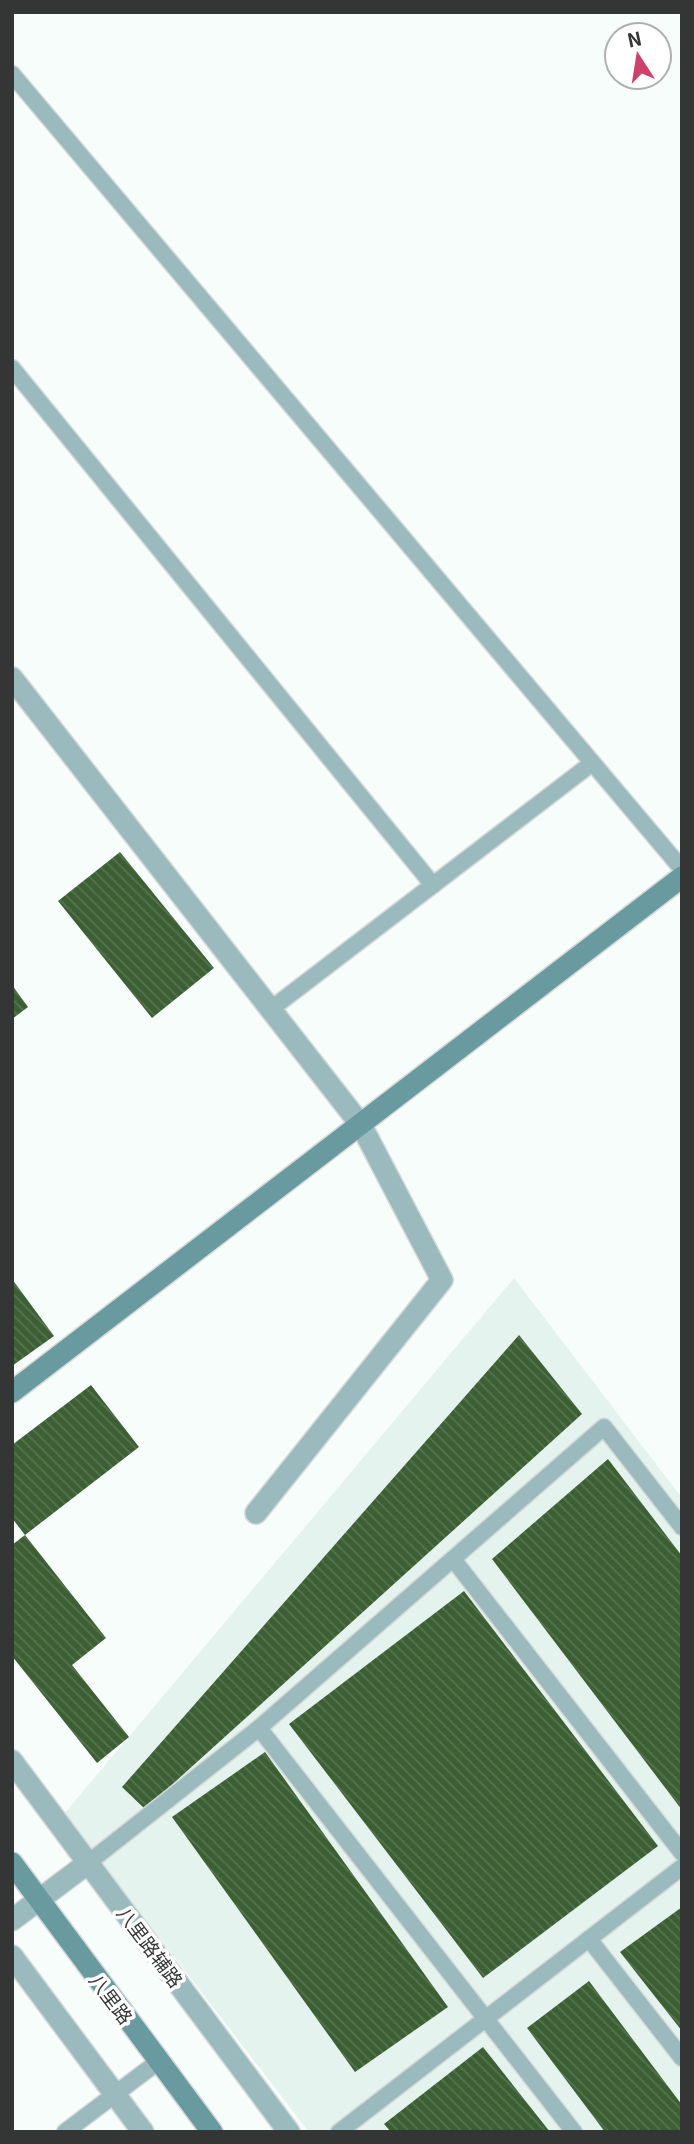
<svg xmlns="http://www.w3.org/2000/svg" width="694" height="2144" font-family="Georgia,'Noto Sans SC',serif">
	<defs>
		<pattern id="building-back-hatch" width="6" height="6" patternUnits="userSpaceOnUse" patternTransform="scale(1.75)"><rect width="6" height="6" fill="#3c5f34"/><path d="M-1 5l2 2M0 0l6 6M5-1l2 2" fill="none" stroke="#577350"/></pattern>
	</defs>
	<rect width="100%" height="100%" fill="#f7fdfb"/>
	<polygon fill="#e5f3ee" points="514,1278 682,1498 682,2132 309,2132 64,1814"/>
	<g fill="url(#building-back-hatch)">
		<polygon points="120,852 214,968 152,1018 58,901"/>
		<polygon points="12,985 28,1007 12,1019"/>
		<polygon points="12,1279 54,1336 12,1366"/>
		<polygon points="519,1335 582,1414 145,1809 122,1787"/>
		<polygon points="91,1385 139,1447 25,1535 106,1638 72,1665 129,1737 97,1763 12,1656 12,1545 25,1535 12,1518 12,1445"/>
		<polygon points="608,1459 682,1556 682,1810 492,1559"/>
		<polygon points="464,1591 658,1846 483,1978 289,1724"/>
		<polygon points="265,1752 448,2007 355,2072 172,1817"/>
		<polygon points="682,1907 682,2031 620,1952"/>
		<polygon points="589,1981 682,2105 682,2132 605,2132 527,2028"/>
		<polygon points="483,2047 550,2132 391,2132 384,2124"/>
	</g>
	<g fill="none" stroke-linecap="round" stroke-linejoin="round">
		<defs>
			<g id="lane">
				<polyline points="12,74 682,869"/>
				<polyline points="12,368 433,885"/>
				<polyline points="271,1009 591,764"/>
				<polyline points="453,1559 682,1853"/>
				<polyline points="259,1728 574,2132"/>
				<polyline points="88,1863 259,1728 604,1427 682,1527"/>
				<polyline points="589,1939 682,2058"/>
				<polyline points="65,2132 159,2061"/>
				<polyline points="339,2132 682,1867"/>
			</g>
			<g id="street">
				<polyline points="12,678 361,1125 442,1280 256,1513"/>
				<polyline points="12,1761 289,2132"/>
				<polyline points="12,1920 88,1863"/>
				<polyline points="12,1956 143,2132"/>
			</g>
			<g id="secondary">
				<polyline points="12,1392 682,877"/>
				<polyline points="12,1863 212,2132"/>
			</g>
		</defs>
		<use href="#lane" stroke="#d4d9d7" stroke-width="19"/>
		<use href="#street" stroke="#d4d9d7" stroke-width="24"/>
		<use href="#secondary" stroke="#d4d9d7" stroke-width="24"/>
		<use href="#lane" stroke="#9ababe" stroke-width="16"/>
		<use href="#street" stroke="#9ababe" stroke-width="21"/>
		<use href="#secondary" stroke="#689aa0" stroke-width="21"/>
	</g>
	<g text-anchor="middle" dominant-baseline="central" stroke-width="7" stroke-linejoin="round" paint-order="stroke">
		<g font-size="19" fill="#343635" stroke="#fff">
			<text transform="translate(151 1946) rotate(53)">八里路辅路</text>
			<text transform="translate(112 1998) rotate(53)">八里路</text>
		</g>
	</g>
	<rect width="694" height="2144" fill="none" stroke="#343635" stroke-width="28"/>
	<g transform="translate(638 56) rotate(348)"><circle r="33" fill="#ffffff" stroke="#aeafae" stroke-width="2"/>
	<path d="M0-5L12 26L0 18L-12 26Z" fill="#cf416a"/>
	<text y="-10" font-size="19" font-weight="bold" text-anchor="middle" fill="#343635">N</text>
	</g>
</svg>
